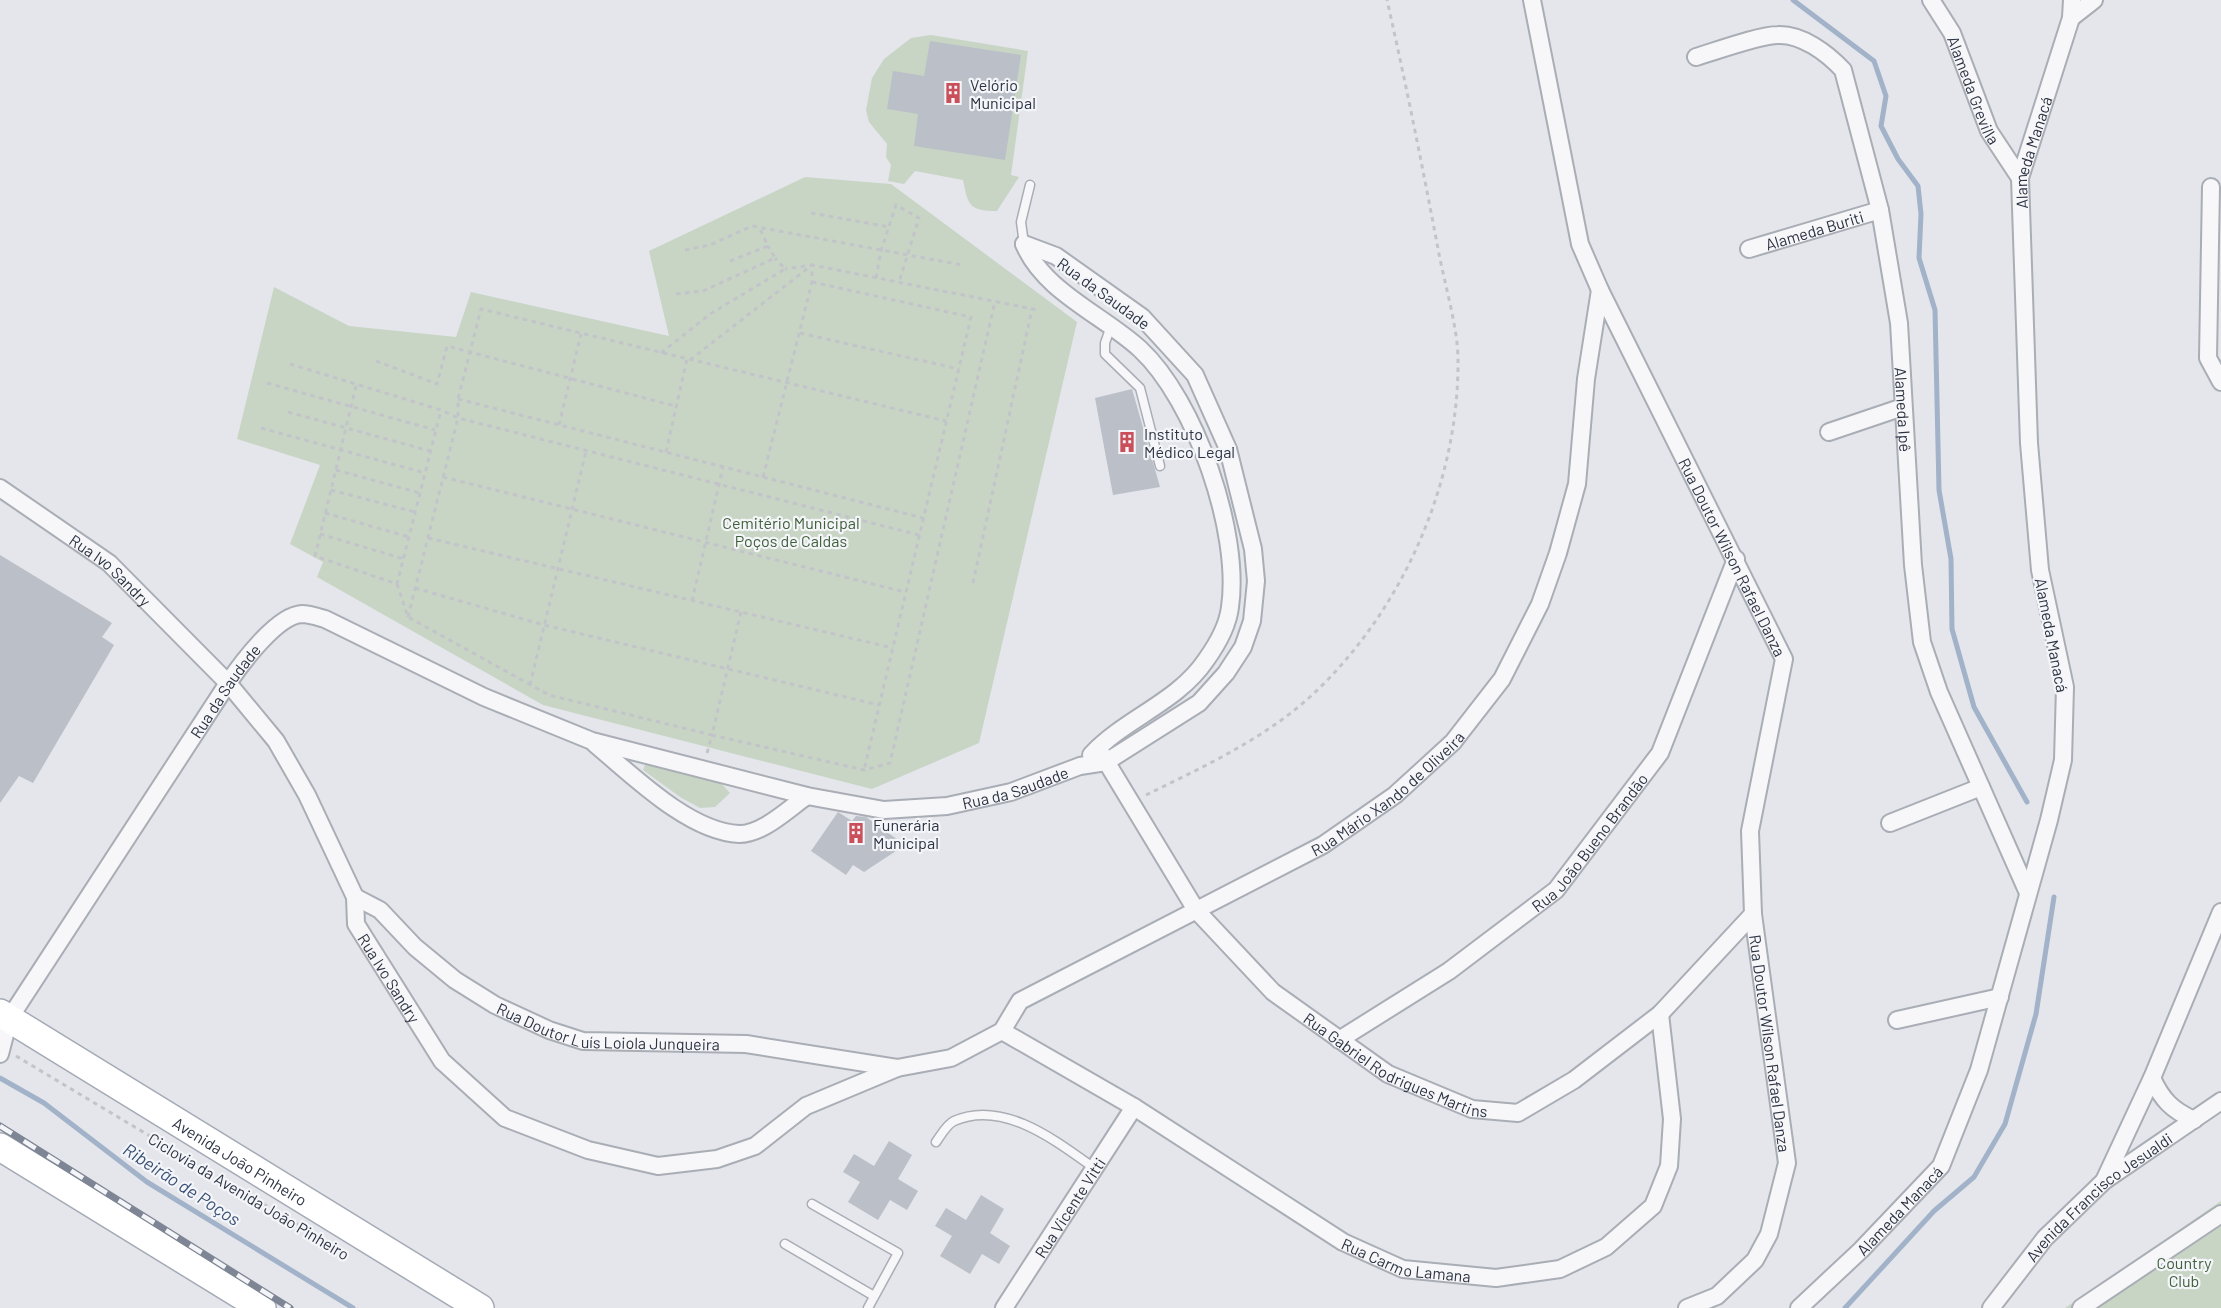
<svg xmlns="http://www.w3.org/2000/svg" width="2221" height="1308" font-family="Barlow,sans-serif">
	<rect width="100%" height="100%" fill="#e4e6eb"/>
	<g fill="#c8d5c5">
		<path d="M931,35L1028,51L1011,175L1019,177L997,211C968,211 968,204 963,180L915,171L904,184L888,181L891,165L886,157L887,144L869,122L866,110L872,78L884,59L911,38Z"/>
		<polygon points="805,177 891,184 1077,322 979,743 872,789 543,705 317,577 323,562 290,544 320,465 237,439 274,287 349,326 456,337 471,292 669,336 649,251"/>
		<polygon points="647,760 717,779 730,793 715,807 700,808 680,797 643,770"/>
		<polygon points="2221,1201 2221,1308 2065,1308"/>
	</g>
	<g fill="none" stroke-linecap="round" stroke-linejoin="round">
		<g stroke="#a1b2c9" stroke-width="5">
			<polyline points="1793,0 1874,61 1886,96 1881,126 1898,159 1918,186 1921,214 1919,258 1935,310 1939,490 1951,559 1952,629 1974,707 2027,802"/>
			<polyline points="0,1078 44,1103 147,1182 353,1308"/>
			<polyline points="1845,1308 1934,1211 1974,1177 2005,1124 2036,1014 2054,897"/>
		</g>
	</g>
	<g fill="#bbbfc8">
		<polygon points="930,41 1021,55 1005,160 914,146 918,114 887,109 893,71 924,76"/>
		<polygon points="1132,389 1160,487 1113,495 1095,398"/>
		<polygon points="0,555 112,623 102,637 114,645 33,783 19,776 0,803"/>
		<polygon points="838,812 852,821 856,816 866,817 905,845 864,872 853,865 846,875 811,851"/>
		<polygon points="889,1141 912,1155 898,1179 918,1191 907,1210 890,1200 878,1220 848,1202 860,1182 843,1172 854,1154 874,1166"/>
		<polygon points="981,1195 1004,1209 990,1233 1010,1246 999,1264 982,1254 970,1274 940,1256 952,1236 935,1226 946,1208 966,1220"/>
	</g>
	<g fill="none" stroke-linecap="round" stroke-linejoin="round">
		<defs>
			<g id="lane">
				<polyline points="1024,244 1021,222 1030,185"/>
				<polyline points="1111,326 1105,343 1105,354 1140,388 1160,466"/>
				<path d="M936,1142C941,1135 947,1124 954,1121C1003,1099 1056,1141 1094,1168"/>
				<polyline points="812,1204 898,1253 868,1308"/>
				<polyline points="785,1244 874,1296"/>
			</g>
			<g id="street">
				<path id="s1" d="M1532,0L1580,244L1600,290L1784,659L1750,831L1753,914L1787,1163L1769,1234L1755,1260L1717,1296L1687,1308"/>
				<path id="s2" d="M1931,0L1952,33L1989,131L2020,178"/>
				<polyline points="2071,18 2094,0"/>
				<path id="s3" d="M1696,57C1716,51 1760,35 1778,35C1802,34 1827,53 1843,70L1880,210L1899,323L1913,565L1922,642L1939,692L2028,893"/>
				<polyline points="2211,187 2208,358 2221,382"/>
				<path d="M1024,244C1043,291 1103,315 1140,349C1195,400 1241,532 1230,607C1228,625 1216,646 1206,660C1177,703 1125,718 1091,755"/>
				<path id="s4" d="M1749,249L1880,210"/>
				<polyline points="1829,432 1903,407"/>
				<path id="s5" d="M0,488L109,563L228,683L276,741L307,795L355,897L356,924L442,1061L505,1118L588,1150L658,1166L717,1159L755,1146L806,1106L897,1068L951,1058L1002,1031L1020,1001L1323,845L1395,795L1453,742L1502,679L1540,604L1558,553L1577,484L1586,379L1600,290"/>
				<path d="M595,744C631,774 689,832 739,834C763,834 788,809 807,796"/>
				<path id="s6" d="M1098,748L1196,910L1273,992L1388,1074L1472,1109L1518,1113L1574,1080L1660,1014L1753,914"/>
				<polyline points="1890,823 1981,787"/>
				<path id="s7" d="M355,897L380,910L415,947L455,980L495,1005L549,1030L583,1041L746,1044L897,1068"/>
				<polyline points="1897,1020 2000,997"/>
				<path id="s8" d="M1002,1031L1134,1107L1343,1242L1403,1269L1496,1278L1560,1269L1606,1247L1653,1206L1669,1166L1672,1119L1660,1014"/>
				<path id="s9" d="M1339,1040L1449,971L1556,890L1660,753L1736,559"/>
				<path id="s10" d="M0,1054L9,1019L228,683C241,664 277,615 302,614C309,614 318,617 325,619L484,697L592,741L807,796L884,810L947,806L1011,792L1080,766L1106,762L1199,703L1226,673L1243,647L1252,621L1256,581L1253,549L1228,449L1195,375L1142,317L1056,256L1024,244"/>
				<path d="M2152,1078C2162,1100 2172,1110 2194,1120"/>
				<polyline points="2104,1181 2152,1078 2221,912"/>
				<path id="s11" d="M1004,1308L1134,1107"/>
				<path id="s12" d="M1799,1308L1861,1250L1941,1166L1979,1070L2049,820L2063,760L2065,687L2040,570L2029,443L2020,178L2071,18L2072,0"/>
				<path id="s13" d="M1991,1308L2045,1238L2104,1181L2221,1101"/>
				<polyline points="2081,1308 2221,1214"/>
			</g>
			<g id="primary">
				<path id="s14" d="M0,1013L480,1308"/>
				<polyline points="0,1147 262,1308"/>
			</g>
		</defs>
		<use href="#lane" stroke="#a9adb5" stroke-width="11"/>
		<use href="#street" stroke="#a9adb5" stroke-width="20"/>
		<use href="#primary" stroke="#a4aab6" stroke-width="30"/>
		<g stroke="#c2c4ca" stroke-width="3" stroke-dasharray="4.5 4.5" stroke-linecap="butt">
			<polyline points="811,213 889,227"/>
			<polyline points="685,250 710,245 752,226 962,265"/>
			<polyline points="730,261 768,246 759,227"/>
			<polyline points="876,278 881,251 896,205 919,218 899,282"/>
			<polyline points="812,282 971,317 864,770"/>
			<polyline points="676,294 703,291 775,258 768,246"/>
			<polyline points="800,333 959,369"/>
			<polyline points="661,353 710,314 785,269 775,258"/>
			<polyline points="690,360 812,265 1038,310"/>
			<polyline points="376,361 437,384 447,346 675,406"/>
			<polyline points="290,364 441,410 458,418 919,535"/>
			<polyline points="267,383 435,430"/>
			<polyline points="356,386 315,556 397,584 441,410"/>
			<polyline points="458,399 923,518"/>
			<polyline points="288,412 430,451"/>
			<polyline points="559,425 581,334"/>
			<polyline points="261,428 425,473"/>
			<polyline points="666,452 687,359"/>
			<polyline points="336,470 420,493"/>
			<polyline points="443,477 905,592"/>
			<polyline points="763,477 812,282 812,265 785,269"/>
			<polyline points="331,490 415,512"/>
			<polyline points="325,513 409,537"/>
			<polyline points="320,534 404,559"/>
			<polyline points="428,538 893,648"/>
			<polyline points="973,583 1032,309"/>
			<polyline points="397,584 408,617 549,695 712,735 707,753"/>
			<polyline points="415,588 544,625 879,705"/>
			<polyline points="692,601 723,467"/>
			<polyline points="741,612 712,735 864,770 890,763 995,301"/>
			<polyline points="408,617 458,418 458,399 481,309 946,421"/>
			<polyline points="530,685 586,451"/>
			<path d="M1146,795C1203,767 1264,739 1311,696C1402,612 1459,483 1458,360C1458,329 1445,285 1439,254C1423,169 1406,84 1387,0"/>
			<polyline points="16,1056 322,1239"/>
		</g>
		<use href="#lane" stroke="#f7f7f9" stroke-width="8"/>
		<use href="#street" stroke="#f7f7f9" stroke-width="16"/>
		<use href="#primary" stroke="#fff" stroke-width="27"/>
		<defs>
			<polyline id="rail" points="0,1126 290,1308"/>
		</defs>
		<use href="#rail" stroke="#7e8594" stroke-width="7"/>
		<use href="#rail" stroke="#f4f5f8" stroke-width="4.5" stroke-dasharray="14" stroke-linecap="butt"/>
	</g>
	<defs>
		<symbol id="building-bare" viewBox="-9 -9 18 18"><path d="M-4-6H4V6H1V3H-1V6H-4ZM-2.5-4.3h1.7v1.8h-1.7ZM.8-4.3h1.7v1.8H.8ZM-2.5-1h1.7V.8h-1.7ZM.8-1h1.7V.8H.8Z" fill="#c9505b" stroke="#f4f5f8" stroke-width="2.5" paint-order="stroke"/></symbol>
	</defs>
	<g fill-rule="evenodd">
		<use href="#building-bare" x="938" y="78" width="30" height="30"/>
		<use href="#building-bare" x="1112" y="427" width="30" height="30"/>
		<use href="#building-bare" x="841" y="818" width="30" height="30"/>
	</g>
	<g text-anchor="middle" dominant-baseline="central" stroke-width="4.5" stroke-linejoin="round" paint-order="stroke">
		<g font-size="16" fill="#2c3343" stroke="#f4f5f8" text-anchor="start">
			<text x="970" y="84">Velório<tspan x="970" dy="18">Municipal</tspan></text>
			<text x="1144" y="433">Instituto<tspan x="1144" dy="18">Médico Legal</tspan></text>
			<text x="873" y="824">Funerária<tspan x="873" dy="18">Municipal</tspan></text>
		</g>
		<g font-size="16" fill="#2c3343" stroke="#f4f5f8">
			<text stroke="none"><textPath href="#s2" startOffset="100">Alameda Grevilla</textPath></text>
			<text stroke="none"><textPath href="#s12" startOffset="1238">Alameda Manacá</textPath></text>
			<text stroke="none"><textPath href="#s4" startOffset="68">Alameda Buriti</textPath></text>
			<text transform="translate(1104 293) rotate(36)">Rua da Saudade</text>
			<text stroke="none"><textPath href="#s3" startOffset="507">Alameda Ipê</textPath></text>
			<text stroke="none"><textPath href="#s1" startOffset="597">Rua Doutor Wilson Rafael Danza</textPath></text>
			<text stroke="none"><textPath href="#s5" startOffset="138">Rua Ivo Sandry</textPath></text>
			<text transform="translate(2052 635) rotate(79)">Alameda Manacá</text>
			<text stroke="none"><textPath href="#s10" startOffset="429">Rua da Saudade</textPath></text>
			<text stroke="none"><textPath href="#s10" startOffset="1292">Rua da Saudade</textPath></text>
			<text stroke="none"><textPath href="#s5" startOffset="1820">Rua Mário Xando de Oliveira</textPath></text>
			<text stroke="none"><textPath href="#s9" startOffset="322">Rua João Bueno Brandão</textPath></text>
			<text stroke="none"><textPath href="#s5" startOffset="642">Rua Ivo Sandry</textPath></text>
			<text stroke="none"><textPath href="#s7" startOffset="296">Rua Doutor Luís Loiola Junqueira</textPath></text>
			<text stroke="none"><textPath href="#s1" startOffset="1100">Rua Doutor Wilson Rafael Danza</textPath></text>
			<text stroke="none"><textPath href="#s6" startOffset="446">Rua Gabriel Rodrigues Martins</textPath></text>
			<text stroke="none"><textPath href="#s14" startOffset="282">Avenida João Pinheiro</textPath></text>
			<text transform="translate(249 1196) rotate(31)">Ciclovia da Avenida João Pinheiro</text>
			<text stroke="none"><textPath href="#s13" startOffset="156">Avenida Francisco Jesualdi</textPath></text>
			<text stroke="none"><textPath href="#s11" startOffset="120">Rua Vicente Vitti</textPath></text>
			<text stroke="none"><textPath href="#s12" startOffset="140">Alameda Manacá</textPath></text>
			<text stroke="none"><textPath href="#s8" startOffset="468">Rua Carmo Lamana</textPath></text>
		</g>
		<g font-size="16" fill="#3f5e3a" stroke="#f4f5f8">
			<text x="791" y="522">Cemitério Municipal<tspan x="791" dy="18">Poços de Caldas</tspan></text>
			<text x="2184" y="1262">Country<tspan x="2184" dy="18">Club</tspan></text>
		</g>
		<g font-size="18" font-style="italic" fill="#385075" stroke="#f4f5f8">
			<text transform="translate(182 1184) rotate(33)">Ribeirão de Poços</text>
		</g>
	</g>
</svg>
